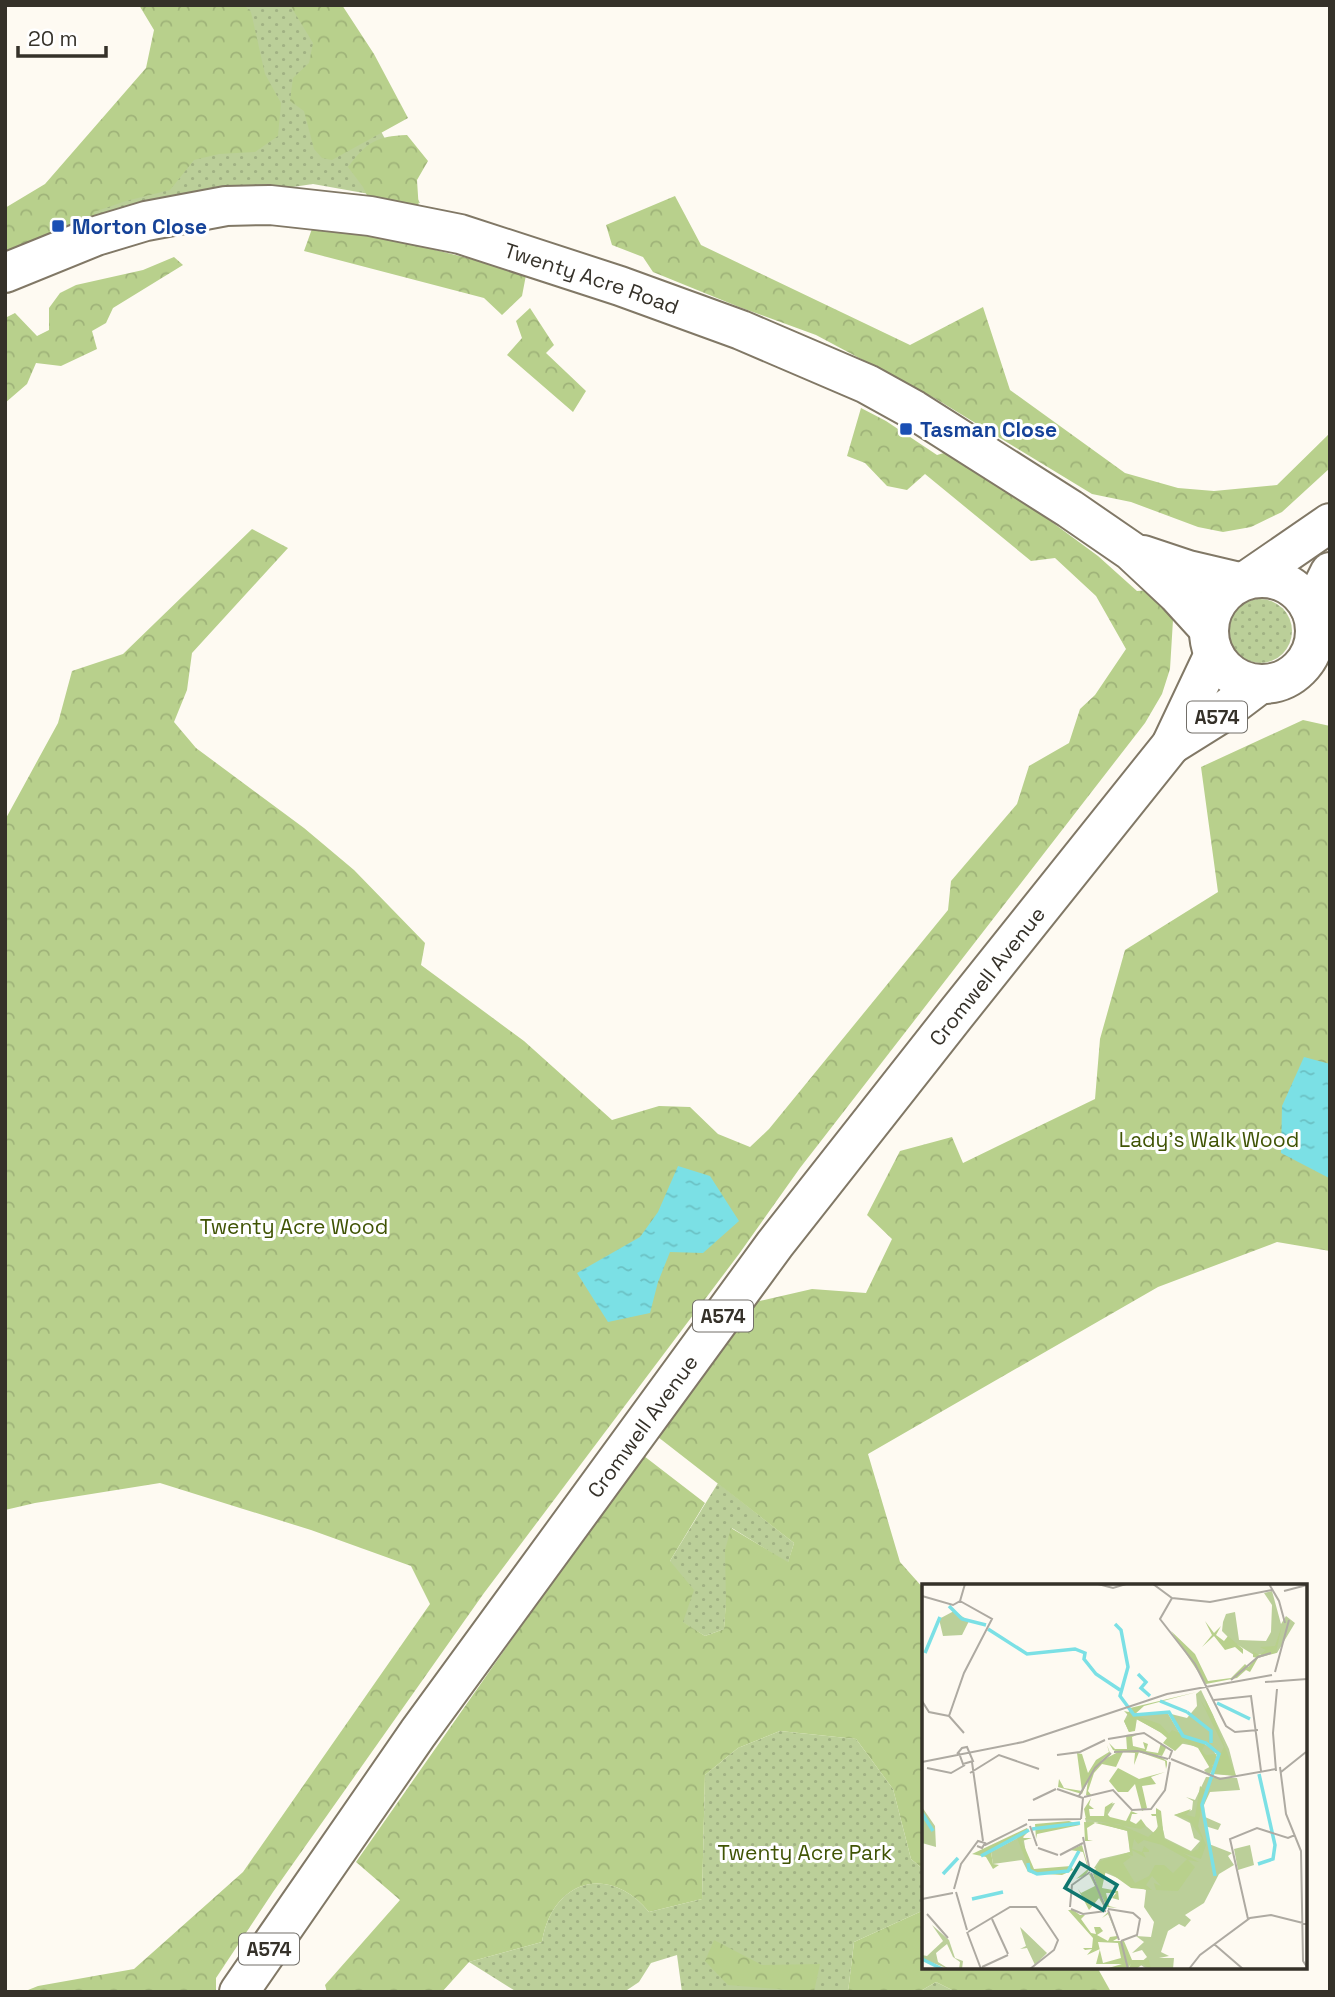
<svg xmlns="http://www.w3.org/2000/svg" width="1335" height="1997" font-family="'Space Grotesk',sans-serif">
	<defs>
		<pattern id="grass-dots" width="8" height="8" patternUnits="userSpaceOnUse" patternTransform="scale(1.75)"><rect width="8" height="8" fill="#bbcf99"/><path d="M2 2h.1M6 6h.1" fill="none" stroke="#a1b284" stroke-width="1.8" stroke-linecap="round"/></pattern>
		<pattern id="forest-crowns" width="20" height="18" patternUnits="userSpaceOnUse" patternTransform="scale(1.75)"><rect width="20" height="18" fill="#b8d08c"/><path d="M2 6a3 3 0 1 1 6 0M12 15a3 3 0 1 1 6 0" fill="none" stroke="#9fb379"/></pattern>
		<pattern id="water-ripples" width="26" height="14" patternUnits="userSpaceOnUse" patternTransform="scale(1.75)"><rect width="26" height="14" fill="#7be0e5"/><path d="M2 4q2-2 4 0t4 0M15 11q2-2 4 0t4 0" fill="none" stroke="#6bc1c4"/></pattern>
	</defs>
	<rect width="100%" height="100%" fill="#fefaf2"/>
	<g fill="url(#grass-dots)">
		<polygon points="193,5 339,5 371,113 420,203 313,184 119,213 15,258"/>
		<circle cx="1260" cy="631" r="32"/>
		<polygon points="718,1483 794,1543 788,1563 732,1528 724,1629 705,1636 682,1622 670,1561"/>
		<path d="M780,1731L856,1739L893,1789L911,1859L924,1870V1910L854,1942L848,1992H682L677,1955L651,1963L639,1982L624,1992H517L469,1962L542,1942C552,1880 609,1863 649,1912L702,1899L705,1775L738,1748Z"/>
		<polygon points="936,1982 956,1992 919,1992"/>
	</g>
	<g fill="url(#forest-crowns)">
		<polygon points="139,5 244,5 251,12 265,74 281,103 278,136 255,152 219,154 194,160 170,190 126,201 94,212 96,227 5,257 5,208 45,184 146,68 154,30"/>
		<polygon points="290,5 342,5 374,54 408,118 332,160 322,158 314,149 304,111 290,101 293,78 309,63 313,43"/>
		<path d="M407,135L428,161L417,180L419,211L372,206L363,187L348,167C366,143 376,136 407,135Z"/>
		<polygon points="675,196 701,245 910,345 983,307 1010,390 1125,473 1178,488 1214,491 1277,485 1330,433 1330,468 1282,512 1251,527 1223,532 1198,527 1131,502 1092,494 936,399 816,335 739,307 653,272 643,257 612,245 606,225"/>
		<path d="M313,226C385,237 456,253 526,275L522,296L502,315L484,298L304,251Z"/>
		<polygon points="174,257 183,265 113,308 106,323 92,331 97,349 61,366 36,363 27,384 5,403 5,318 15,313 37,336 49,330 49,308 60,293 76,285 143,270"/>
		<polygon points="530,308 554,345 546,353 586,391 573,412 507,355 522,338 516,321"/>
		<polygon points="861,408 886,421 937,455 954,450 1098,556 1137,591 1150,590 1173,620 1170,669 1162,694 1145,723 800,1168 739,1254 484,1593 273,1892 216,1978 216,1992 23,1992 38,1986 134,1969 243,1872 430,1604 411,1566 311,1530 160,1483 35,1503 5,1510 5,820 58,723 72,671 123,654 252,529 288,548 192,653 187,690 174,722 196,748 304,828 354,870 425,943 421,965 524,1041 612,1120 659,1106 690,1107 718,1134 750,1147 769,1129 948,910 951,881 1017,804 1029,766 1069,743 1080,709 1095,695 1126,649 1096,596 1055,558 1031,561 925,474 907,490 887,486 865,463 847,456"/>
		<path d="M1303,720L1330,726V1251L1277,1242L1158,1287L868,1454L900,1562L924,1589V1870L911,1859L893,1789L856,1739L780,1731L738,1748L705,1775L702,1899L649,1912C609,1863 552,1880 542,1942L469,1962L442,1992H327L325,1985L400,1900L356,1862L547,1589L644,1456L705,1503L670,1561L694,1590L683,1622L705,1636L724,1629L726,1600L725,1550L731,1528L788,1562L794,1543L658,1437L755,1302L812,1289L866,1293L892,1239L867,1215L900,1151L952,1137L963,1163L1095,1099L1100,1039L1125,950L1218,892L1201,767Z"/>
		<polygon points="924,1910 924,1967 1097,1967 1111,1992 956,1992 936,1982 919,1992 848,1992 854,1942"/>
		<polygon points="714,1940 762,1965 820,1964 814,1992 728,1985 705,1961"/>
	</g>
	<g fill="url(#water-ripples)">
		<polygon points="1304,1057 1330,1064 1329,1178 1281,1153 1282,1106"/>
		<polygon points="678,1166 710,1176 739,1221 703,1253 670,1252 658,1282 650,1313 608,1322 577,1273 640,1237 658,1212"/>
	</g>
	<g fill="none" stroke-linecap="round" stroke-linejoin="round">
		<defs>
			<g id="secondary">
				<path id="s1" d="M5,273L96,236L146,221L226,206L270,205L370,216L460,234L620,286L741,330L867,384L914,410L1070,509L1131,551L1177,594L1208,628"/>
				<polyline points="1143,555 1188,570 1239,582"/>
			</g>
			<g id="primary">
				<circle cx="1262" cy="631" r="53"/>
				<polyline points="1250,578 1330,523"/>
				<polyline points="1311,610 1330,572"/>
				<polyline points="1171,745 1219,715 1260,684"/>
				<path id="s2" d="M239,1992L418,1733L775,1244L956,1014L1171,745L1214,654"/>
			</g>
		</defs>
		<use href="#secondary" stroke="#817866" stroke-width="42"/>
		<use href="#primary" stroke="#817866" stroke-width="42"/>
		<use href="#secondary" stroke="#fff" stroke-width="38"/>
		<use href="#primary" stroke="#fff" stroke-width="38"/>
	</g>
	<g fill="#1a4fb4" stroke="#fff" stroke-width="2.5">
		<rect x="51" y="219" width="14" height="14" rx="3.5"/>
		<rect x="899" y="422" width="14" height="14" rx="3.5"/>
	</g>
	<g text-anchor="middle" dominant-baseline="central" stroke-width="6" stroke-linejoin="round" paint-order="stroke">
		<g fill="#fff" stroke="#726f69" stroke-width="2">
			<rect x="1187" y="701.5" width="60" height="31" rx="5"/>
			<rect x="693" y="1300.5" width="60" height="31" rx="5"/>
			<rect x="239" y="1933.5" width="60" height="31" rx="5"/>
		</g>
		<g font-size="19" font-weight="bold" fill="#353129">
			<text x="1217" y="717">A574</text>
			<text x="723" y="1316">A574</text>
			<text x="269" y="1949">A574</text>
		</g>
		<g font-size="21" font-weight="bold" fill="#164399" stroke="#fff" text-anchor="start">
			<text x="72" y="226">Morton Close</text>
			<text x="920" y="429">Tasman Close</text>
		</g>
		<g font-size="21" fill="#353129" stroke="#fff">
			<text stroke="none"><textPath href="#s1" startOffset="607">Twenty Acre Road</textPath></text>
			<text stroke="none"><textPath href="#s2" startOffset="1262">Cromwell Avenue</textPath></text>
			<text stroke="none"><textPath href="#s2" startOffset="695">Cromwell Avenue</textPath></text>
		</g>
		<g font-size="21" fill="#405405" stroke="#fff">
			<text x="1209" y="1139">Lady's Walk Wood</text>
			<text x="294" y="1226">Twenty Acre Wood</text>
			<text x="805" y="1852">Twenty Acre Park</text>
		</g>
	</g>
	<g transform="translate(922 1584)">
		<rect width="385" height="385" fill="#fefaf2"/>
		<path d="M350,7L359,40L364,32L373,39L355,69L332,71L311,58L300,47L301,38L304,30L313,28L317,56L344,57L349,48L350,21L342,9ZM32,27L47,37L40,51L21,52L17,35ZM279,106L307,165L314,192L290,190L297,169L286,159L261,152L249,130L265,134L275,122L274,110ZM208,125L212,132L245,128L260,153L290,163L296,175L287,192L282,186L291,181L277,163L257,159L215,135L213,146L207,148L202,137ZM284,193L315,194L318,206L288,208L282,221L283,233L299,240L296,246L283,242L287,260L310,269L306,272L312,281L297,290L282,319L263,331L269,336L263,343L257,340L246,347L239,368L247,372L237,374H252L251,385H225L217,380L225,373L220,366L210,369L222,358L214,352L229,353L232,338L222,323L224,306L172,284L178,275L208,268L205,247L173,238L165,243L163,234L182,233L188,220L193,219L183,235L224,242L232,249L239,237L243,254L269,267L278,257L272,254L268,239L252,231L270,226L271,217L264,213L273,216ZM0,223L13,242L14,263L0,259ZM101,251L107,287L117,291L106,288L100,276L71,280L69,268ZM328,261L332,281L316,286L312,265ZM10,341L27,356L33,374L41,377L40,385H30H37L38,378L31,373L25,360L14,369L16,378L27,385L0,375V371L5,372L21,357ZM98,343L125,369L113,381L105,364L98,365L104,362Z" fill="#bbcf99"/>
		<path d="M283,37L292,49L299,42L294,51L302,57L306,52L321,65V70L313,63L303,66L292,52L280,63L290,51ZM360,41L354,69L336,74L328,88L324,86L315,94L284,100L249,47L273,70L286,97L309,94L323,80L326,83L335,74L331,73V68L338,71L344,66L338,63L353,62ZM275,108L222,122L212,131L238,140L247,150L250,146L284,159L280,166L284,171L295,170L289,186L276,164L262,158L253,167L241,159L245,154L238,148L214,135L213,147L207,148L202,137L207,132L202,127L211,129L208,124ZM278,115L285,126L283,115L291,131L314,192L289,189L302,163ZM219,149L210,153L211,162L223,165L221,158L226,160L224,167L236,169L239,159L244,164L240,172L235,171L245,177V181L244,185L243,177L217,168L212,181L213,169L201,168L194,183L180,180L172,189L166,207L170,212L164,211L166,196L160,210L136,203L137,195L142,204L160,207L155,169L160,170L166,189L174,176L187,168L185,161L188,169L179,177L196,168L191,166L187,159L193,165H205L204,151ZM196,184L217,195L243,188L229,193L234,200L220,202L225,224L220,227L213,200L206,208H196L187,197ZM278,202L283,206L276,242L284,261L279,275L261,269L277,278L266,276L273,283L256,307L234,306L232,299L239,302L230,292L224,301L230,306L209,304L184,286L180,304L196,307L197,316L190,314L194,309H184L187,322L195,324L185,323L179,311L183,325L177,314L167,326L156,305L159,309L173,302L167,290L154,295L166,285L161,268L148,266L160,261L167,286L164,290H169L176,305L171,290L178,277L208,268L206,247L173,239L165,244L166,256L171,257H163L162,238L197,240L226,253L236,244L234,232H230L229,230H234V224L239,227L242,255L269,268L276,265L280,254L266,235L252,231L269,225L264,231L273,233ZM212,255L216,260L222,256L240,261L265,275L251,289L242,281H233L227,292L213,299L201,279L209,273L205,270L211,272L210,266L224,274L221,268H227V266L222,262L220,268L210,265ZM169,214L167,221L172,225H167L168,232H182L183,223L191,218L184,229L188,233L204,237L209,227L216,230H210L208,237L214,240L219,235L224,242L219,245L164,235L162,225ZM147,237L158,241L115,250L114,255L113,240ZM105,244L107,247L100,254H110L100,257L112,285L149,282L151,286L140,291L109,289L95,254L69,268L71,280L77,281L71,285L64,273L50,270ZM146,326H151L158,331H163L159,335L169,349L174,350L172,343H178L181,347L175,351L186,357L188,353L195,352L186,330L180,334L186,328L196,354L191,357H202L210,376H227L229,385L221,380L214,385H206L209,380L205,385H183L200,380H174L178,365L165,371L170,365L163,366L161,364H170L171,354ZM176,358L196,359L199,374L181,379Z" fill="#b8d08c" fill-rule="evenodd"/>
		<path fill="none" stroke="#7be0e5" stroke-width="3.5" d="M27,22L40,35L64,41M193,40L199,46L206,83L198,112L212,131L247,128L261,152L284,159L297,170L280,221L293,292M66,45L105,70L153,65L163,69L162,75L174,90L198,106M3,69L18,33M216,90L224,98L219,104L228,112M238,117L265,128M295,119L328,135M265,128L289,147V159M0,229L11,247M110,245L158,239M59,272L107,246M106,279L107,286L115,290L146,287L157,267M336,280L351,275L353,261L337,190M21,290L36,274M50,315L81,308M0,375L20,385"/>
		<path fill="none" stroke="#aeaaa2" stroke-width="2" d="M176,0L191,4L204,0M231,0L250,14L288,18L350,6M347,0L357,17L363,39M362,7L385,1M0,12L31,21L38,17L43,0M250,14L238,35L273,80L304,142L313,148L336,146M353,88L367,36M309,96L336,73L349,69M343,98L385,95M292,116L329,112L339,187M0,117L7,128L27,132M27,132L42,89L70,35L38,17M27,132L42,149M186,155L222,149L250,167L247,175M192,168L216,167L246,175M35,170L40,164L45,163L51,177L41,180L37,169M135,171L158,168L183,156M249,175L298,195L354,185M0,178L101,158L245,110L350,91M50,178L61,257M358,183L364,230L379,267L381,377L385,383M5,184L29,189L43,181M354,187L351,149L355,105M359,188L384,168M48,189L77,171L117,185M135,205L161,214L159,235M157,212L173,184L189,169M162,213L191,206L210,226L229,225L243,206L248,178M111,216L134,205M106,236L159,235M108,242L115,262M161,253L168,287M63,261L105,240M116,264L136,271M138,271L161,259M169,289L184,325M32,305L39,280L56,257L63,259L60,264L55,262M34,308L45,346M0,315L31,309M148,323L150,301L168,288M149,325L161,330L184,327M186,325L211,329L218,335L215,351L199,357M186,326L197,356M5,330L26,354M70,335L86,370M326,335L308,255L335,244L366,254L373,251M45,348L59,385M46,348L88,323H114L136,356L132,366L108,385M199,357L206,385M292,360L321,385M60,383L86,371M267,385L278,371L328,334L349,331L385,340"/>
		<path fill="#0f766e" fill-opacity="0.15" stroke="#0f766e" stroke-width="3.5" d="M158,279L195,301L181,326L143,304Z"/>
		<rect width="385" height="385" fill="none" stroke="#353129" stroke-width="3.5"/>
	</g>
	<rect width="1335" height="1997" fill="none" stroke="#353129" stroke-width="14"/>
	<path d="M18 46v10h88v-10" fill="none" stroke="#353129" stroke-width="3.5"/>
	<text x="28" y="46" font-size="21" fill="#353129" stroke="#ffffff" stroke-width="5" paint-order="stroke">20 m</text>
</svg>
